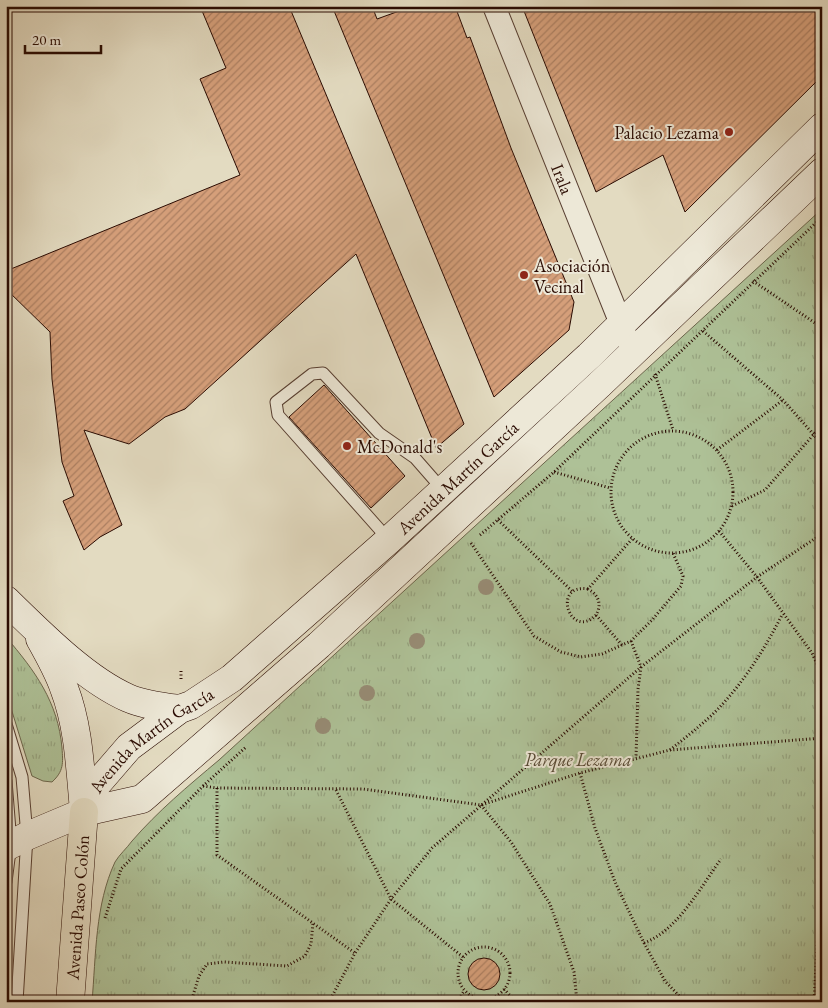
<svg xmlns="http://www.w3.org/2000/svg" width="828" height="1008" font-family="'EB Garamond',serif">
	<defs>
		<pattern id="grass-tufts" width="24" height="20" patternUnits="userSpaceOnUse" patternTransform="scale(1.25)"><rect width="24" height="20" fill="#aec197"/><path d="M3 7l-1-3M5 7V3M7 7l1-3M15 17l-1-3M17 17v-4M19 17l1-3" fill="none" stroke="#96a480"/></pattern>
		<pattern id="building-hatch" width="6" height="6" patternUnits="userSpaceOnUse" patternTransform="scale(1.25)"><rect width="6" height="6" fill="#d59f7a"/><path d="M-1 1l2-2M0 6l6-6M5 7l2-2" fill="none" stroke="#ad8062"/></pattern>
	</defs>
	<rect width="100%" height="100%" fill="#e3dbc1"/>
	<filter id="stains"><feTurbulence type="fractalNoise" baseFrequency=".004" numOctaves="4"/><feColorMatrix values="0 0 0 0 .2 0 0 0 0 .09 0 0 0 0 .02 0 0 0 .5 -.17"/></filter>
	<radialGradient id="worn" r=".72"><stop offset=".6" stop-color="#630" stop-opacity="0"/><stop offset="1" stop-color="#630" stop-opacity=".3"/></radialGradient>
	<g fill="url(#grass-tufts)" stroke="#6c664c">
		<path d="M822,209V1002H92C96,955 95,905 115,862C119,855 127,848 132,841C158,811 188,786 219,760Z"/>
		<path d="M6,637C35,671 58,702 62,748C63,763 64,771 52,782L43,781L32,776L6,692Z"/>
	</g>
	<g fill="url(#building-hatch)" stroke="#2a0b02">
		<polygon points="200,6 289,6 464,424 436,448 356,254 185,409 165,417 129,444 84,430 122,525 100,537 84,550 63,501 74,496 62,462 52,379 50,332 6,289 6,271 240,175 200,79 226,68"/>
		<polygon points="332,6 372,6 377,19 413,6 455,6 467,38 470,37 511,148 574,302 569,330 494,397"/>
		<polygon points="522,6 822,6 822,76 685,212 663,155 596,192"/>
		<polygon points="324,385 405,476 371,508 289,417"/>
		<circle cx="484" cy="974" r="16"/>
	</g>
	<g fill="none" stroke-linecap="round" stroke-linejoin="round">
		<defs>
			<g id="service">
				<polyline points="389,540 278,415 276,402 312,374 323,373 379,433 415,458 443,490"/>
				<polyline points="6,724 22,777 27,836 17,1002"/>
				<polyline points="6,781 11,843 6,882"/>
			</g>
			<g id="minor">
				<path id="s1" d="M494,6L627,339"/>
			</g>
			<g id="secondary">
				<path d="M6,600C40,633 85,679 128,698C144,705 163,707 180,709"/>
				<path d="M40,639C49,655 58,671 64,688C79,727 80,769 84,810"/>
				<path id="s2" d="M84,812L97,784L129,747L180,709L191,705L232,678L389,540L589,356L822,127"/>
				<polyline points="6,847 27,836 84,812 142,799 319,645 600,384 822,172"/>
			</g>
			<g id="primary">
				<path id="s3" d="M70,1002L84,812"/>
			</g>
		</defs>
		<use href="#service" stroke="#583f32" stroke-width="13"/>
		<use href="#minor" stroke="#583f32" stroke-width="24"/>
		<use href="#secondary" stroke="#2a0b02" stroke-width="29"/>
		<use href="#primary" stroke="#2a0b02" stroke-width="29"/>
		<g stroke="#2a0b02" stroke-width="3" stroke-dasharray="1 2.5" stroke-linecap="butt">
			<polyline points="753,281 818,325 822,334"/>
			<polyline points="703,331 783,400 822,444"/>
			<polyline points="655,374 673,430"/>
			<circle cx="672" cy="492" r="61"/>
			<polyline points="717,450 783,400"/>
			<polyline points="554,472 610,488"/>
			<polyline points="732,506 765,490 822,425"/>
			<polyline points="498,520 573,592"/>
			<polyline points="719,531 757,577 812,653 822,675"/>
			<polyline points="480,535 554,472 822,217"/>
			<polyline points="471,543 534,636 561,652 581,657 602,654 622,645 631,641 652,620 681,586 683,576 673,553"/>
			<path d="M588,589C551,583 570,641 596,615"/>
			<polyline points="631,641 641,667 638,689 636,758"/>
			<path d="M622,645L596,615C602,605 599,595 588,589L632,539"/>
			<polyline points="181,679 181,671"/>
			<path d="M670,750C686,737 703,724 717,710C744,682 764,650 782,615"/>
			<polyline points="580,773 595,828 615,882 644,943 665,981 685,1002"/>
			<polyline points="203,786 217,788 363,789 481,805 580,773 670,750 822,738"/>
			<polyline points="217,788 217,855 355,953"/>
			<polyline points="336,790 391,899 463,957"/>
			<polyline points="481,805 511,842 550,904 574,972 577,1002"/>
			<polyline points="105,918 121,869 203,786 246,747"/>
			<path d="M644,943C678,930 700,888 721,859"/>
			<circle cx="484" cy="973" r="26"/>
			<polyline points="504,989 516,1002"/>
			<polyline points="191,1002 199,976 207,964 224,962 287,966 305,956 311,944 313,923"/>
			<polyline points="329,1002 355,953 391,899 432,848 641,667 757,577 822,534"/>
			<polyline points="457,1002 464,991"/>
			<polyline points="814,1002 819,911"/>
		</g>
		<use href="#service" stroke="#ede8d7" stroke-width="11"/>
		<use href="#minor" stroke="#ede8d7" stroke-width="22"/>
		<use href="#secondary" stroke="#ede8d7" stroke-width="28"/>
		<use href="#primary" stroke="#e3dbc1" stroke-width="28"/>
	</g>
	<g fill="#978c75">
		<circle cx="486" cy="587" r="8"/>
		<circle cx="417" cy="641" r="8"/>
		<circle cx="367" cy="693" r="8"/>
		<circle cx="323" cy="726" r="8"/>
	</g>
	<g fill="#8f2418" stroke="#ede8d7" stroke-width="2">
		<circle cx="729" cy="132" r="5"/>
		<circle cx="524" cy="275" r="5"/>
		<circle cx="347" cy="446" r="5"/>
	</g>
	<g text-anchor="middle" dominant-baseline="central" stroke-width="4" stroke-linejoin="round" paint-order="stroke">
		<g font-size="18" fill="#2a0b02" stroke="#ede8d7" text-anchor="start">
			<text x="719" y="132" text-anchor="end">Palacio Lezama</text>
			<text x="534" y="265">Asociación<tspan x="534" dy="21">Vecinal</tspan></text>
			<text x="357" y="446">McDonald's</text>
		</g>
		<g font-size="18" fill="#2a0b02" stroke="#ede8d7">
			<text stroke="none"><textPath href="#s1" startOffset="186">Irala</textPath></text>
			<text stroke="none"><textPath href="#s2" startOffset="506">Avenida Martín García</textPath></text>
			<text stroke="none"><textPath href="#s2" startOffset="101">Avenida Martín García</textPath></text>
			<text stroke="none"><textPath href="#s3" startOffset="95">Avenida Paseo Colón</textPath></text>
		</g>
		<g font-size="18" font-style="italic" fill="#584b36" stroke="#ede8d7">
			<text x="578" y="759">Parque Lezama</text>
		</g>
	</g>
	<rect width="828" height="1008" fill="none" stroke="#e3dbc1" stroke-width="25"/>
	<rect x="8" y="8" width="813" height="993" fill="none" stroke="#2a0b02" stroke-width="2.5"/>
	<rect x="12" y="12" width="803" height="983" fill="none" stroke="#2a0b02"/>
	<path d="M25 45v8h76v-8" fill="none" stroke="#2a0b02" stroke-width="2.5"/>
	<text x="32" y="45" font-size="15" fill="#2a0b02" stroke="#ede8d7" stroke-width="4" paint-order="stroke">20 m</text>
	<rect width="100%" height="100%" filter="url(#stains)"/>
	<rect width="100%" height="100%" fill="url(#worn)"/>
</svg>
